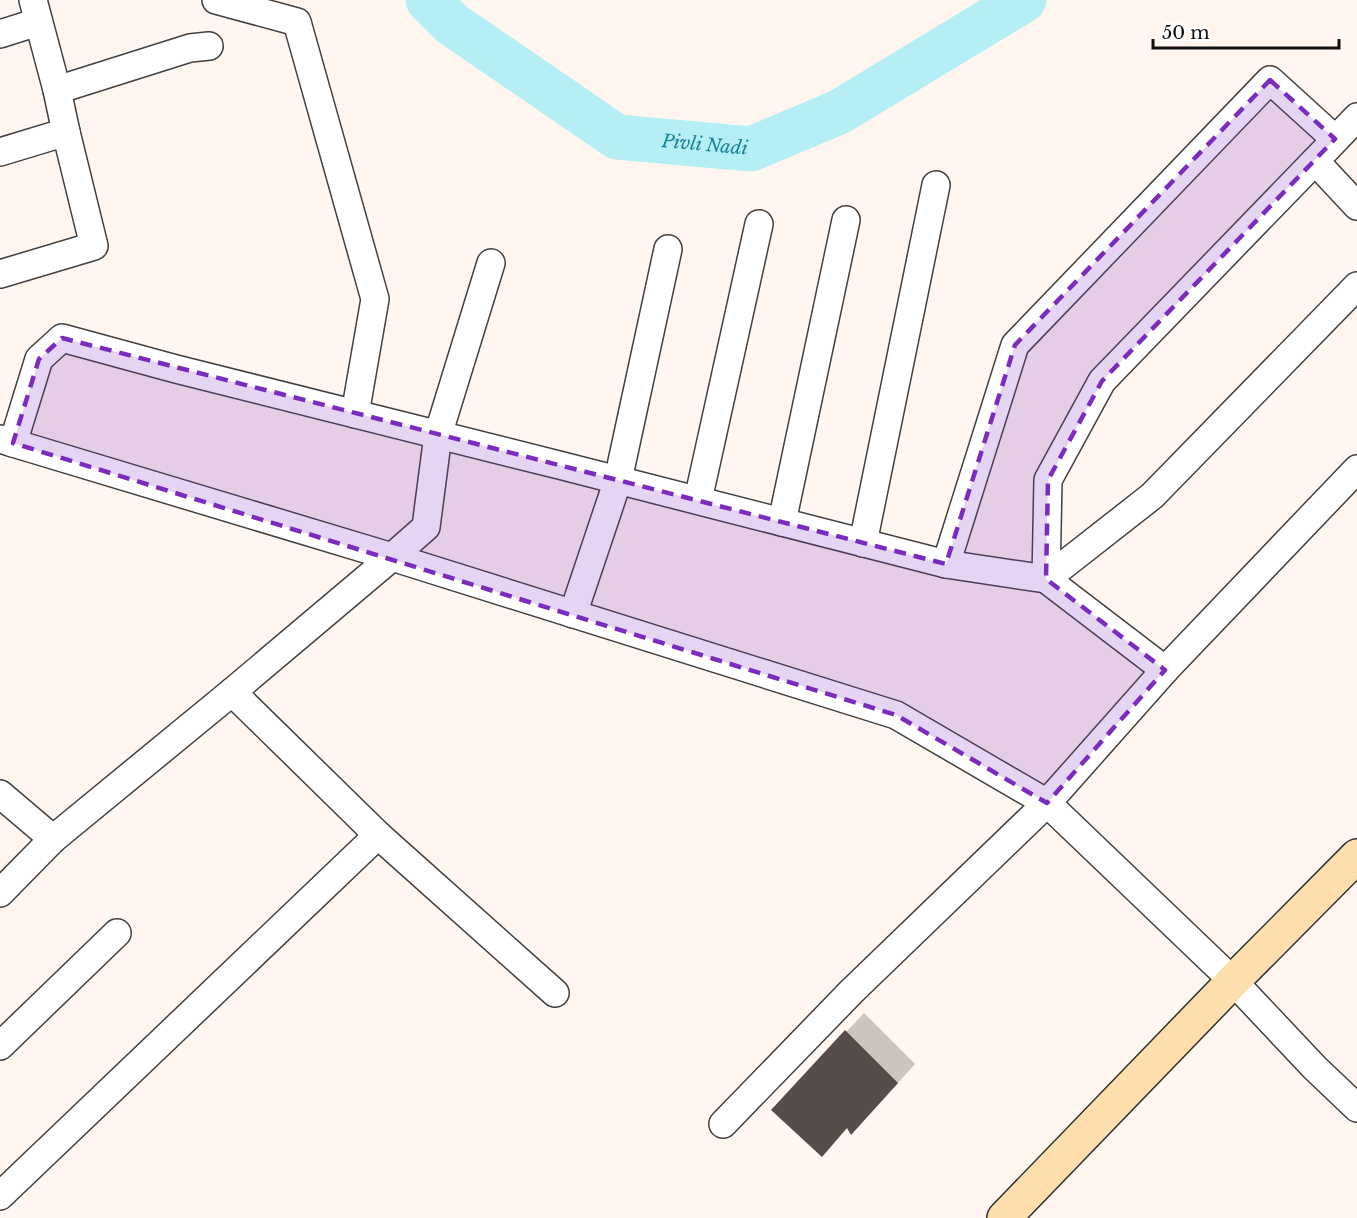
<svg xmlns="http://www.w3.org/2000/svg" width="1357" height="1218" font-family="'Libre Baskerville',serif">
	<rect width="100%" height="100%" fill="#fff7ef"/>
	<polygon fill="#0003" points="864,1013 915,1064 869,1115 848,1127 822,1154 773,1110"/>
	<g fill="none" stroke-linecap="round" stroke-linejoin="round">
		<path stroke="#b5eef5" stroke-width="45" id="s1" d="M428,0L452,24L617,137L751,149L839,112L1024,0"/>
	</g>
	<polygon fill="#564c4a" points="845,1030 898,1083 851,1135 847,1128 822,1157 771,1110"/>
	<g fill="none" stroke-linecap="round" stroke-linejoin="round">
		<defs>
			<g id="street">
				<polyline points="33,0 57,90 66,132"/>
				<polyline points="216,0 297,22 375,299 355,414"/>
				<polyline points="0,34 38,22"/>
				<polyline points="57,90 190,48 209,46"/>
				<polyline points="1357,117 1315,161 1357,206"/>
				<polyline points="0,152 66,132 94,246 0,274"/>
				<polyline points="0,439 13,443 39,359 62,338 176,369 559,465 946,564 1015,345 1270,80 1335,139"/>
				<polyline points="13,443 392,557 896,715 1047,803 1233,981 1315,1068 1357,1108"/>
				<polyline points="698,500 759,224"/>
				<polyline points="782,522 846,220"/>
				<polyline points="863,543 936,185"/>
				<polyline points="946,564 1046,579 1165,670"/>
				<polyline points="1046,579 1048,480 1102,381 1315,161"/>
				<polyline points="1046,579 1152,496 1357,286"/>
				<polyline points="573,614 618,480 668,249"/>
				<polyline points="232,692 378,835 555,993"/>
				<polyline points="0,794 53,839"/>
				<polyline points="0,893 53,839 232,692 392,557 426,527 438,435 491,263"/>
				<polyline points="0,1046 117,933"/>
				<polyline points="723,1124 852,991 1047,803 1165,670 1357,469"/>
				<polyline points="0,1196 378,835"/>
			</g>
			<polyline id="secondary" points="1004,1218 1233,981 1357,856"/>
		</defs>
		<use href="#street" stroke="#414141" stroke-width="30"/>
		<use href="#secondary" stroke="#303030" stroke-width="36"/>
		<use href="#street" stroke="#fff" stroke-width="27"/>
		<use href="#secondary" stroke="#fddeac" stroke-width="33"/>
	</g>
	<path fill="#7b2cbf" fill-opacity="0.2" stroke="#7b2cbf" stroke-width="4.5" stroke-dasharray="12 8" stroke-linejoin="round" d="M1270,80L1335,139L1102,381L1048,480L1046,579L1165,670L1047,803L896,715L13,443L39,359L62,338L946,564L1015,345Z"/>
	<g text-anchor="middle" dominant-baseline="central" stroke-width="6" stroke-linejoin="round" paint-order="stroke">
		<g font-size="18" font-style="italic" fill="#1a8196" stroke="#fff">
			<text stroke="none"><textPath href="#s1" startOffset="322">Pivli Nadi</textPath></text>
		</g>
	</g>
	<path d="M1153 39v9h186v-9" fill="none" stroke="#0e0e0e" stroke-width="3"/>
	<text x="1162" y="39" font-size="18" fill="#0e0e0e" stroke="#ffffff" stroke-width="4.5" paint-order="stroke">50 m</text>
</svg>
